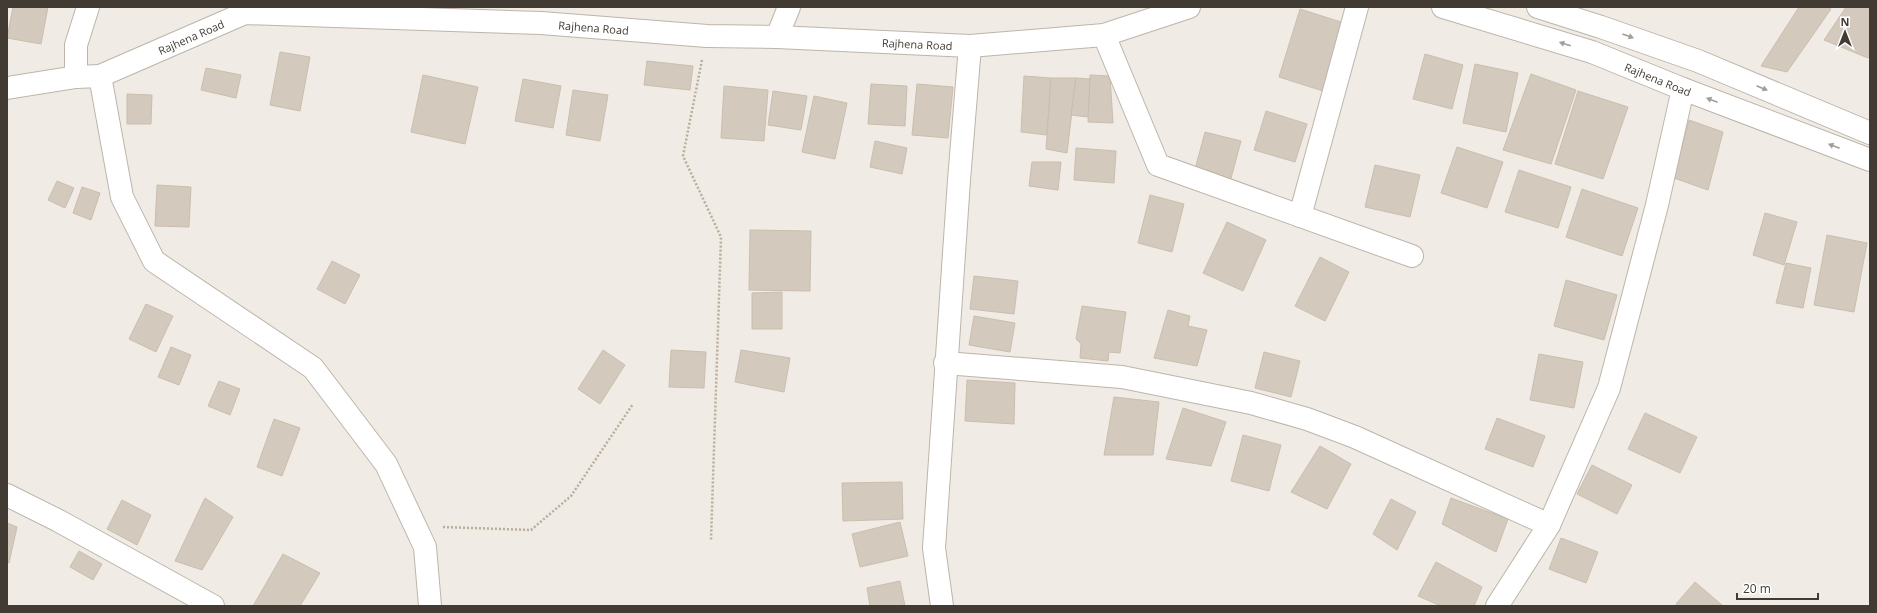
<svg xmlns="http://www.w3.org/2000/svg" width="1877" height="613" font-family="'Open Sans',sans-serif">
	<rect width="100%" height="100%" fill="#f0ebe4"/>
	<g fill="#d3c9bd" stroke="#cabeae">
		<polygon points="13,7 48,7 41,44 7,38"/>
		<polygon points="1799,7 1827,7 1831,9 1787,72 1761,66"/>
		<polygon points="1846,7 1870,7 1870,56 1868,58 1824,40"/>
		<polygon points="1300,9 1344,23 1323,91 1279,77"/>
		<polygon points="280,52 310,57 300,111 270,105"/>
		<polygon points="1425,54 1463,65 1452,109 1413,99"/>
		<polygon points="647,61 693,66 690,90 644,85"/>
		<polygon points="1475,64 1518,73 1506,132 1463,123"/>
		<polygon points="206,68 241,75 236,98 201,90"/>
		<polygon points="1531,74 1576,90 1551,164 1503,150"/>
		<polygon points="423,75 478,87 465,144 411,132"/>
		<polygon points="1090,75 1110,76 1113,123 1088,122"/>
		<polygon points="1024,76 1051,78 1047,135 1021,132"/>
		<polygon points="1051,78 1076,78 1067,153 1046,149"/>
		<polygon points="1076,78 1090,79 1088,117 1071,115"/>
		<polygon points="523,79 561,86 553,128 515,121"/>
		<polygon points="871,84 907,86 905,126 868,124"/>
		<polygon points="917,84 953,87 948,138 912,135"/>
		<polygon points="724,86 768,90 764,141 721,138"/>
		<polygon points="573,90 608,95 600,141 566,135"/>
		<polygon points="773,91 807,96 801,130 768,125"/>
		<polygon points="1578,91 1628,107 1603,179 1555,164"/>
		<polygon points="127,94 152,95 151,124 127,124"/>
		<polygon points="814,96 847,103 835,159 802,152"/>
		<polygon points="1266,111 1307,124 1295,162 1254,150"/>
		<polygon points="1689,120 1723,132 1708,190 1674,178"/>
		<polygon points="1205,132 1241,141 1230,182 1194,173"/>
		<polygon points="875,141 907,148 902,174 870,167"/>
		<polygon points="1457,147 1503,162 1487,208 1441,193"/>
		<polygon points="1076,148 1116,151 1114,183 1074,180"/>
		<polygon points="1032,162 1061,162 1058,190 1029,186"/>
		<polygon points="1375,165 1420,175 1410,217 1365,207"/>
		<polygon points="1519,170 1571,187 1558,228 1505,212"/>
		<polygon points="57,181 74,188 65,208 48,200"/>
		<polygon points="157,185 191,187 189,227 155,226"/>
		<polygon points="82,187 100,193 91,220 73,213"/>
		<polygon points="1582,189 1638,208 1622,256 1566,237"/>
		<polygon points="1150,195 1184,204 1172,252 1138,243"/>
		<polygon points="1765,213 1797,222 1784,265 1753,255"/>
		<polygon points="1227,222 1266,240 1243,291 1203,273"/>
		<polygon points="750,230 811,231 810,291 749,290"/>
		<polygon points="1827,235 1867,243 1854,312 1814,305"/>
		<polygon points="1320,257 1349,272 1325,321 1295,306"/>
		<polygon points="332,261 360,275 345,304 317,289"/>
		<polygon points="1786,263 1811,268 1803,308 1776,303"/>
		<polygon points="974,276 1018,281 1014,314 970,309"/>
		<polygon points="1566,280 1617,295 1604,340 1554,326"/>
		<polygon points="782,292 782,329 752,329 752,293"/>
		<polygon points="146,304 173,316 156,352 129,339"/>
		<polygon points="1082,306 1126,312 1120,353 1109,352 1108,361 1080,358 1081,344 1076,339"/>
		<polygon points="1168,310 1190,316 1188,326 1207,330 1197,366 1154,358"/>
		<polygon points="974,316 1015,323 1010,352 969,345"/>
		<polygon points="171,347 191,355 179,385 158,377"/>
		<polygon points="603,350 625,365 600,404 578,389"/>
		<polygon points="671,350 706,352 704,388 669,387"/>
		<polygon points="741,350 790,358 784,392 735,382"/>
		<polygon points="1264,352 1300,361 1291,397 1255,388"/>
		<polygon points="1539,354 1583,362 1574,408 1530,400"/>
		<polygon points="967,380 1015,383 1014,424 965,421"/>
		<polygon points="219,381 240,389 230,415 208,406"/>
		<polygon points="1114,397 1159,402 1153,455 1104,455"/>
		<polygon points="1183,408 1226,422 1211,466 1166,459"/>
		<polygon points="1645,413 1697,437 1680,473 1628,449"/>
		<polygon points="1497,418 1545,436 1533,467 1485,449"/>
		<polygon points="274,419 300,428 282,476 257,467"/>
		<polygon points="1243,435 1281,445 1269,491 1231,481"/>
		<polygon points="1320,446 1351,464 1327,509 1291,492"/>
		<polygon points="1592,465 1632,485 1617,514 1577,494"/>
		<polygon points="902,482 903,519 843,521 842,483"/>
		<polygon points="205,498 233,517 202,570 175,561"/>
		<polygon points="1451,498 1508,519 1496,552 1442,524"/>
		<polygon points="1391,499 1416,512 1397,550 1373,534"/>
		<polygon points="122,500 151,515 137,545 107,529"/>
		<polygon points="900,522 908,556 860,567 852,534"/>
		<polygon points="7,523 17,527 9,563 7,562"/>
		<polygon points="1561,538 1598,552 1586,583 1549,569"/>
		<polygon points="79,551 102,564 93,580 70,567"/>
		<polygon points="283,554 320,573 300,606 253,606"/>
		<polygon points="1436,562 1482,587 1474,606 1441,606 1418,596"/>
		<polygon points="900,581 905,606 870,606 867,588"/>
		<polygon points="1695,582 1723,606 1678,606 1676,604"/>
	</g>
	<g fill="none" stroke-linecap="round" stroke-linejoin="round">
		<defs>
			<g id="minor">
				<path id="s1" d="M1443,7L1592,52L1683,89L1870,160"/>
				<polyline points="1538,7 1601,27 1698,61 1870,133"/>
				<polyline points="1104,35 1158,165 1412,256"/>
				<polyline points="777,37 789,7"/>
				<polyline points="100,76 122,197 154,261 313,368 386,464 425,547 430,606"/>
				<polyline points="76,77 76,45 88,7"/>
				<path id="s2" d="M7,88L76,77L100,76L245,13L541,23L707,36L777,37L970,46L1104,35L1189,7"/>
				<polyline points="1300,216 1357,7"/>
				<polyline points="945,363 1122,377 1251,403 1307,419 1355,437 1549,525 1609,388 1657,205 1683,89"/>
				<polyline points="7,495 59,521 213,606"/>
				<polyline points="942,606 934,548 959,180 970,46"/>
				<polyline points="1497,606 1549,525"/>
			</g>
		</defs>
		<use href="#minor" stroke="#bdb5aa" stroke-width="24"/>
		<g stroke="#baad9a" stroke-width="2.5" stroke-dasharray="2 2" stroke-linecap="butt">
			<polyline points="702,60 683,156 721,237 711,540"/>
			<polyline points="443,527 531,530 571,496 633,404"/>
		</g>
		<use href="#minor" stroke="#fff" stroke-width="22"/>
	</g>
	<defs><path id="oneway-solid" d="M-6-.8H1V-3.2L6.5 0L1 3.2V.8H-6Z"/></defs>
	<g fill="#a09d9a">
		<use href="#oneway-solid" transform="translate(1628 36) rotate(20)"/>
		<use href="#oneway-solid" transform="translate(1565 44) rotate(-163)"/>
		<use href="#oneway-solid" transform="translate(1762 88) rotate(23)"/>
		<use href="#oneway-solid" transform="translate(1712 100) rotate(-159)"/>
		<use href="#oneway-solid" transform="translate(1834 146) rotate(-159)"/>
	</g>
	<g text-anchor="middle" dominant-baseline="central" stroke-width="3.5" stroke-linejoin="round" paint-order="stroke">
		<g font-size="11" fill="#413b34" stroke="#fff">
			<text stroke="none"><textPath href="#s2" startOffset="601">Rajhena Road</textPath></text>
			<text stroke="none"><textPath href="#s2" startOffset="193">Rajhena Road</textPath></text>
			<text stroke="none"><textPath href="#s2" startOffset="925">Rajhena Road</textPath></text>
			<text stroke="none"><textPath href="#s1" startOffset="227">Rajhena Road</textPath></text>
		</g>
	</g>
	<rect width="1877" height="613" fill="none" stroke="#413b34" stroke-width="16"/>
	<g transform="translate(1845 32)" stroke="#ffffff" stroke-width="3" paint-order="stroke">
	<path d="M0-3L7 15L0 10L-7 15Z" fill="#413b34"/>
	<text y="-6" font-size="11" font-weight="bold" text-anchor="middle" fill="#413b34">N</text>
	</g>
	<path d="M1737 593v6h81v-6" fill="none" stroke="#413b34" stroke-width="2"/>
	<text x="1743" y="593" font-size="12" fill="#413b34" stroke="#ffffff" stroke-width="3" paint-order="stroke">20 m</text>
</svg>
